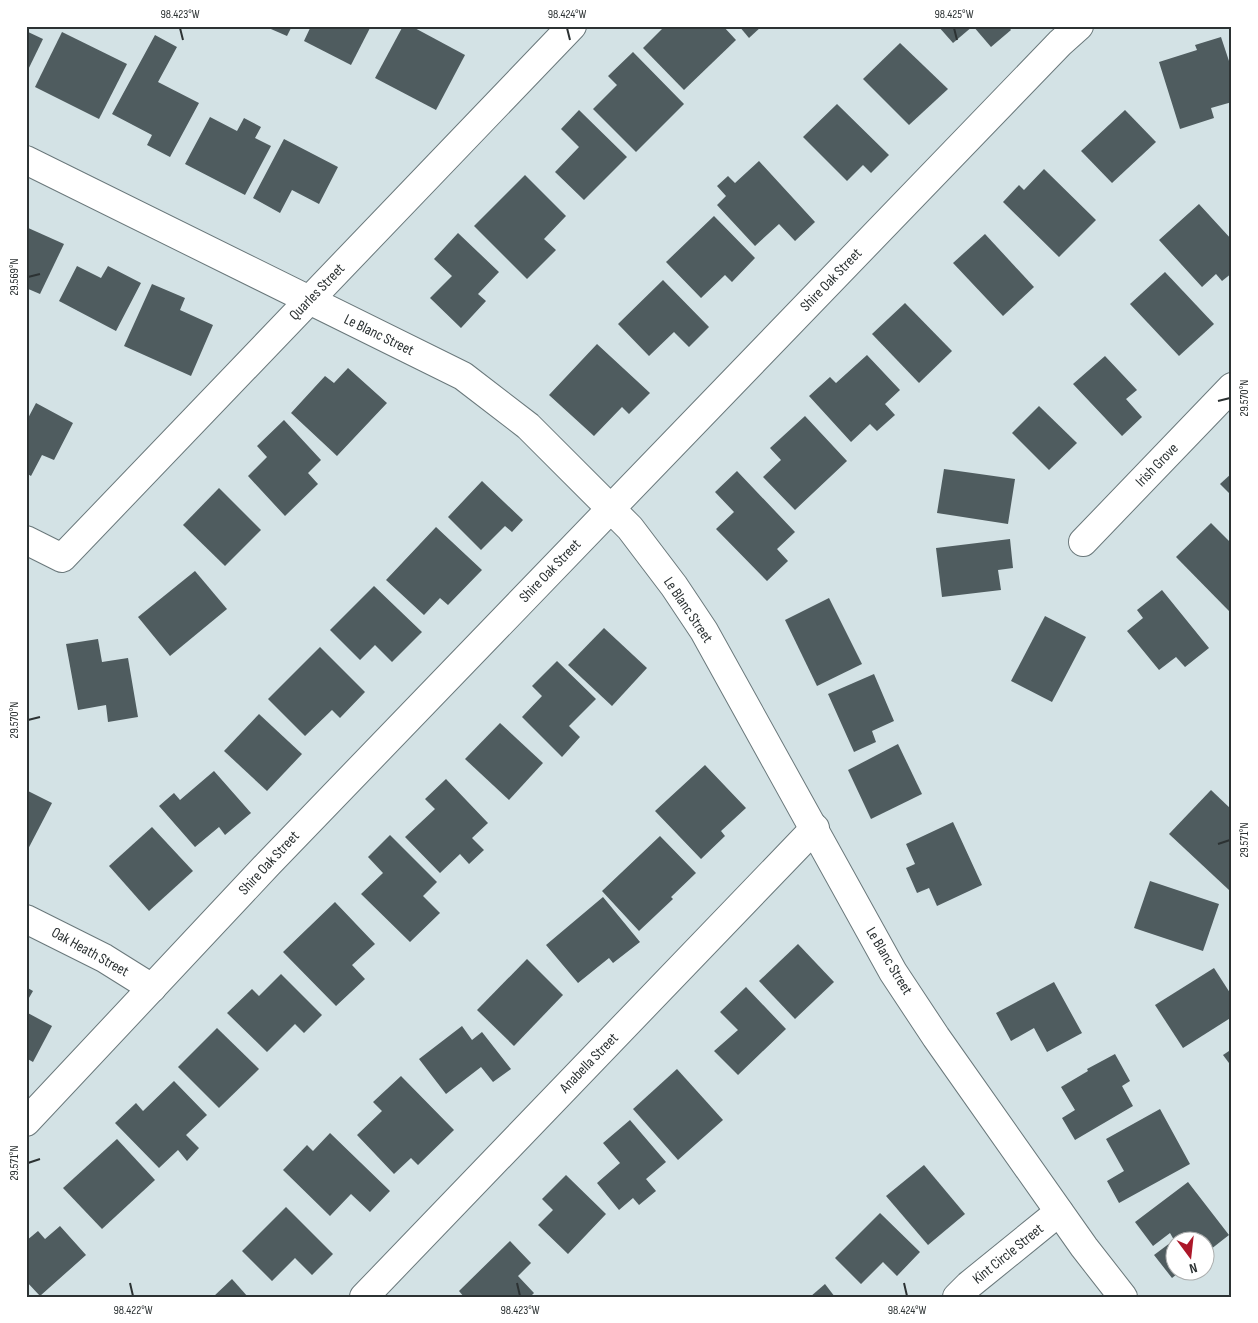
<svg xmlns="http://www.w3.org/2000/svg" width="1258" height="1323" font-family="'Sofia Sans Condensed',sans-serif">
	<rect width="100%" height="100%" fill="#d3e2e5"/>
	<g fill="#4f5c5f">
		<polygon points="264,26 292,26 287,36"/>
		<polygon points="311,26 371,26 351,65 304,41"/>
		<polygon points="403,26 411,26 465,55 436,110 375,78"/>
		<polygon points="665,26 723,26 736,40 684,90 643,48"/>
		<polygon points="739,26 762,26 749,38"/>
		<polygon points="938,26 973,26 953,43"/>
		<polygon points="973,26 1008,26 1011,30 991,47"/>
		<polygon points="26,31 43,39 26,74"/>
		<polygon points="62,32 127,64 99,119 35,87"/>
		<polygon points="155,35 177,47 158,82 199,103 170,157 147,145 152,135 112,114"/>
		<polygon points="1221,37 1232,70 1232,102 1211,108 1214,118 1180,129 1159,62 1197,50 1195,45"/>
		<polygon points="900,43 948,89 909,125 863,79"/>
		<polygon points="633,52 684,104 636,152 593,109 617,85 608,76"/>
		<polygon points="837,104 889,155 871,173 863,165 847,181 803,137"/>
		<polygon points="579,110 627,157 584,200 555,172 579,147 561,129"/>
		<polygon points="1125,110 1156,142 1112,183 1081,151"/>
		<polygon points="210,117 237,131 244,118 261,127 255,138 271,146 245,195 185,164"/>
		<polygon points="284,139 338,167 319,204 292,190 280,213 253,198"/>
		<polygon points="759,161 815,222 795,241 779,224 755,246 717,205 726,196 717,186 728,176 735,183"/>
		<polygon points="1044,169 1096,220 1059,257 1003,202 1019,185 1024,190"/>
		<polygon points="525,175 566,216 544,239 556,250 527,279 474,226"/>
		<polygon points="1199,204 1232,240 1232,273 1222,281 1216,274 1202,287 1159,240"/>
		<polygon points="714,216 755,258 732,282 725,275 701,298 666,262"/>
		<polygon points="26,227 64,244 40,294 26,288"/>
		<polygon points="458,233 499,272 478,294 486,301 461,328 430,298 452,276 434,259"/>
		<polygon points="985,234 1034,287 1003,316 953,263"/>
		<polygon points="77,266 101,278 108,266 141,283 116,331 59,301"/>
		<polygon points="1165,272 1214,324 1179,356 1130,304"/>
		<polygon points="663,280 709,327 689,347 674,332 649,356 618,324"/>
		<polygon points="152,284 185,298 180,310 213,325 191,376 124,346"/>
		<polygon points="905,303 952,351 919,383 872,334"/>
		<polygon points="597,344 650,393 629,414 622,407 594,436 549,395"/>
		<polygon points="867,355 900,390 885,404 895,415 877,431 870,424 851,442 809,396 830,377 836,383"/>
		<polygon points="1105,356 1137,390 1126,399 1142,417 1122,436 1073,384"/>
		<polygon points="348,368 387,403 337,456 291,413 325,376 334,383"/>
		<polygon points="36,403 73,423 54,460 42,455 31,476 26,473 26,422"/>
		<polygon points="1039,406 1077,443 1049,470 1012,433"/>
		<polygon points="805,416 847,461 795,510 763,477 781,460 770,448"/>
		<polygon points="284,420 321,460 308,473 318,484 285,516 248,476 267,457 257,446"/>
		<polygon points="944,469 1015,479 1008,524 937,513"/>
		<polygon points="737,471 795,532 777,549 788,561 767,581 716,529 734,512 715,492"/>
		<polygon points="1232,473 1232,496 1220,484"/>
		<polygon points="482,481 523,520 512,532 505,526 481,550 448,517"/>
		<polygon points="219,488 261,530 225,566 183,525"/>
		<polygon points="1211,523 1232,544 1232,609 1229,611 1176,557"/>
		<polygon points="436,527 482,570 448,605 440,598 424,615 386,580"/>
		<polygon points="1010,539 1013,568 998,570 1001,590 942,597 936,548"/>
		<polygon points="195,571 227,609 170,656 138,617"/>
		<polygon points="374,586 422,632 392,662 375,645 360,660 330,630"/>
		<polygon points="1162,590 1209,648 1185,667 1176,657 1159,670 1127,631 1143,618 1137,610"/>
		<polygon points="829,598 862,664 817,686 785,620"/>
		<polygon points="1045,616 1086,637 1052,702 1011,681"/>
		<polygon points="604,628 647,668 612,706 568,665"/>
		<polygon points="98,639 102,662 128,658 138,717 108,722 106,705 78,710 66,644"/>
		<polygon points="320,647 365,692 340,718 332,710 305,736 268,699"/>
		<polygon points="557,661 596,699 569,726 580,737 562,757 522,717 542,696 532,686"/>
		<polygon points="874,674 894,721 872,731 876,742 854,752 828,694"/>
		<polygon points="259,714 302,754 267,791 224,751"/>
		<polygon points="500,723 543,763 509,800 465,759"/>
		<polygon points="898,744 922,794 871,819 848,770"/>
		<polygon points="705,765 746,808 721,831 725,836 701,859 655,811"/>
		<polygon points="214,771 251,813 225,835 219,827 195,847 159,806 174,793 180,800"/>
		<polygon points="446,779 488,823 472,838 484,850 469,864 460,854 440,873 405,837 435,809 425,799"/>
		<polygon points="26,790 52,803 26,853"/>
		<polygon points="1211,790 1232,810 1232,887 1229,890 1169,834"/>
		<polygon points="953,822 982,885 937,906 929,888 917,893 906,868 915,864 906,844"/>
		<polygon points="152,827 193,871 149,911 109,866"/>
		<polygon points="390,835 437,882 423,896 440,913 410,942 361,894 383,873 368,857"/>
		<polygon points="660,836 696,873 671,897 673,899 639,931 602,891"/>
		<polygon points="1150,881 1219,904 1203,951 1134,928"/>
		<polygon points="603,897 640,942 613,963 609,958 578,983 546,945"/>
		<polygon points="335,902 375,944 352,965 365,979 336,1006 283,952"/>
		<polygon points="798,944 834,982 795,1019 759,981"/>
		<polygon points="527,959 563,995 514,1046 477,1010"/>
		<polygon points="1214,968 1232,996 1232,1017 1183,1048 1155,1005"/>
		<polygon points="281,974 322,1015 304,1033 295,1024 267,1052 227,1013 252,989 259,996"/>
		<polygon points="1054,982 1082,1033 1047,1052 1034,1028 1011,1041 996,1013"/>
		<polygon points="26,987 33,991 26,1003"/>
		<polygon points="746,987 786,1029 738,1075 714,1051 738,1030 720,1012"/>
		<polygon points="26,1012 52,1026 33,1062 26,1058"/>
		<polygon points="462,1026 472,1040 482,1032 511,1069 493,1082 481,1067 446,1094 419,1059"/>
		<polygon points="217,1028 259,1069 219,1108 178,1067"/>
		<polygon points="1232,1049 1232,1067 1223,1055"/>
		<polygon points="1115,1054 1130,1081 1122,1086 1133,1106 1075,1140 1062,1118 1075,1110 1061,1087 1088,1071 1087,1069"/>
		<polygon points="677,1069 723,1120 678,1160 633,1109"/>
		<polygon points="401,1076 454,1130 418,1165 411,1158 394,1174 357,1135 382,1111 373,1102"/>
		<polygon points="174,1081 207,1115 186,1135 199,1148 187,1161 178,1150 159,1168 115,1123 136,1103 143,1111"/>
		<polygon points="1160,1109 1190,1164 1119,1203 1107,1181 1124,1171 1106,1139"/>
		<polygon points="630,1120 666,1162 646,1179 656,1191 639,1205 633,1198 619,1210 597,1183 620,1163 603,1143"/>
		<polygon points="330,1133 390,1191 370,1212 351,1194 330,1216 283,1170 307,1145 313,1151"/>
		<polygon points="117,1139 155,1180 102,1229 63,1188"/>
		<polygon points="924,1165 965,1214 928,1245 886,1196"/>
		<polygon points="566,1175 606,1214 568,1254 538,1225 553,1210 542,1199"/>
		<polygon points="1188,1182 1229,1235 1206,1253 1206,1240 1176,1240 1176,1270 1182,1270 1172,1278 1154,1255 1174,1240 1170,1233 1153,1246 1135,1222"/>
		<polygon points="286,1207 333,1254 312,1275 295,1258 272,1281 242,1251"/>
		<polygon points="880,1213 920,1252 897,1276 883,1262 861,1284 835,1258"/>
		<polygon points="60,1226 86,1255 40,1296 26,1281 26,1241 38,1231 45,1239"/>
		<polygon points="510,1241 531,1263 518,1276 534,1293 530,1297 464,1297 459,1291"/>
		<polygon points="232,1279 248,1297 213,1297"/>
		<polygon points="825,1284 835,1297 810,1297"/>
	</g>
	<g fill="none" stroke-linecap="round" stroke-linejoin="round">
		<defs>
			<g id="street">
				<polyline points="26,160 463,376 528,426 630,528 674,586 704,631 893,972 936,1037 1084,1247 1123,1297"/>
				<polyline points="26,540 62,558 572,26"/>
				<polyline points="1083,542 1232,387"/>
				<polyline points="26,919 104,958 152,988"/>
				<polyline points="26,1122 268,864 1060,43 1079,26"/>
				<polyline points="364,1297 815,828"/>
				<polyline points="957,1297 969,1285 1059,1212"/>
			</g>
		</defs>
		<use href="#street" stroke="#6a787b" stroke-width="30"/>
		<use href="#street" stroke="#fff" stroke-width="28"/>
	</g>
	<path fill="none" stroke="#2c3233" stroke-width="2" d="M180,28L183,40M567,28L570,40M954,28L957,40M28,277L40,274M1218,401L1230,398M28,720L40,717M1218,844L1230,840M28,1163L40,1159M130,1283L133,1296M517,1283L520,1296M904,1283L907,1296"/>
	<g text-anchor="middle" dominant-baseline="central" stroke-width="5" stroke-linejoin="round" paint-order="stroke">
		<g font-size="15" fill="#2c3233" stroke="#fff">
			<text transform="translate(831 280) rotate(-46)">Shire Oak Street</text>
			<text transform="translate(317 292) rotate(-46)">Quarles Street</text>
			<text transform="translate(379 335) rotate(26)">Le Blanc Street</text>
			<text transform="translate(1157 465) rotate(-46)">Irish Grove</text>
			<text transform="translate(550 571) rotate(-46)">Shire Oak Street</text>
			<text transform="translate(688 610) rotate(56)">Le Blanc Street</text>
			<text transform="translate(269 863) rotate(-47)">Shire Oak Street</text>
			<text transform="translate(90 952) rotate(29)">Oak Heath Street</text>
			<text transform="translate(889 961) rotate(59)">Le Blanc Street</text>
			<text transform="translate(589 1063) rotate(-46)">Anabella Street</text>
			<text transform="translate(1008 1254) rotate(-39)">Kint Circle Street</text>
		</g>
	</g>
	<rect width="1258" height="1323" fill="none" stroke="#ffffff" stroke-width="55"/>
	<g transform="translate(1190 1256) rotate(165)"><circle r="24" fill="#ffffff" stroke="#abadad"/>
	<path d="M0-4L9 19L0 12L-9 19Z" fill="#ac1729"/>
	<text y="-8" font-size="14" font-weight="bold" text-anchor="middle" fill="#2c3233">N</text>
	</g>
	<rect x="28" y="28" width="1202" height="1268" fill="none" stroke="#2c3233" stroke-width="2"/>
	<g font-size="12" text-anchor="middle" fill="#2c3233">
		<text x="180" y="18">98.423°W</text>
		<text x="567" y="18">98.424°W</text>
		<text x="954" y="18">98.425°W</text>
		<text transform="translate(14 277) rotate(-90)" y="4">29.569°N</text>
		<text transform="translate(1244 398) rotate(-90)" y="4">29.570°N</text>
		<text transform="translate(14 720) rotate(-90)" y="4">29.570°N</text>
		<text transform="translate(1244 840) rotate(-90)" y="4">29.571°N</text>
		<text transform="translate(14 1163) rotate(-90)" y="4">29.571°N</text>
		<text x="133" y="1314">98.422°W</text>
		<text x="520" y="1314">98.423°W</text>
		<text x="907" y="1314">98.424°W</text>
	</g>
</svg>
